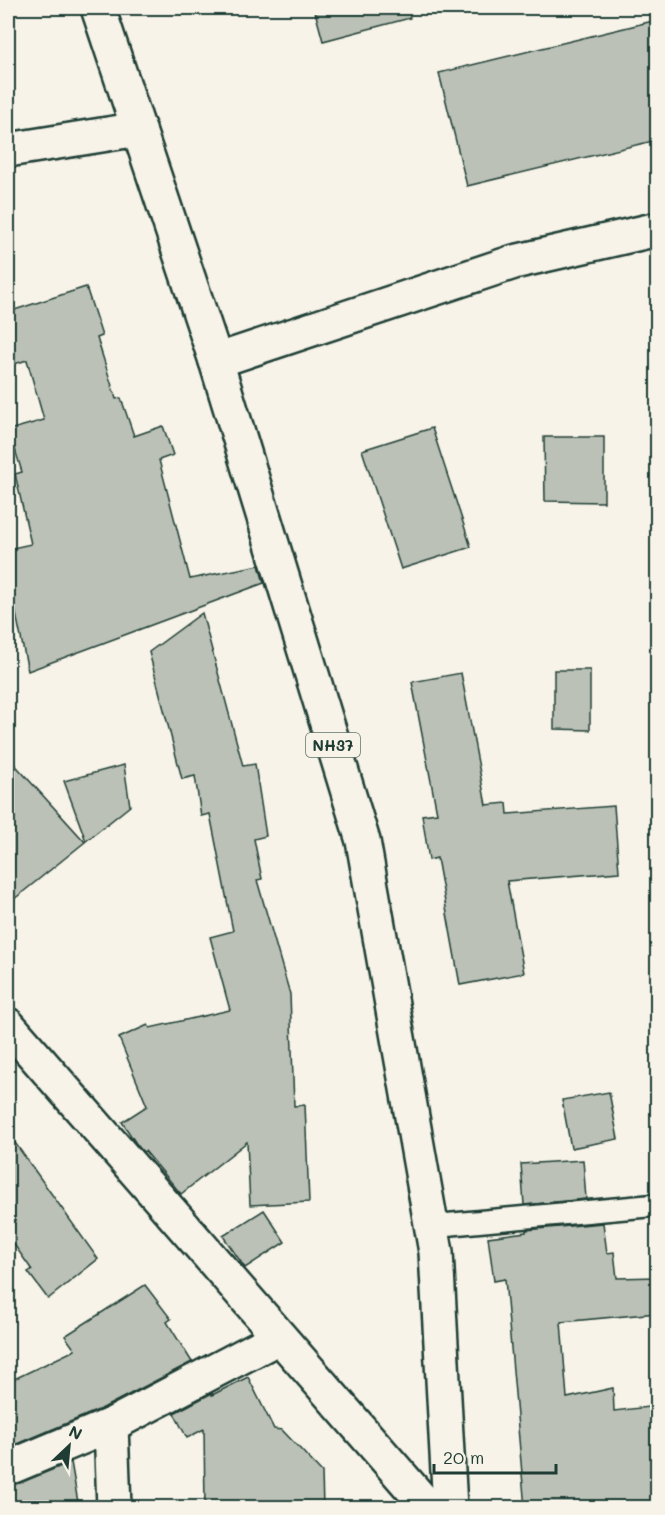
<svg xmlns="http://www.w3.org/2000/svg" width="665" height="1515" font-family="Mali,sans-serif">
	<rect width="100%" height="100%" fill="#f7f3e8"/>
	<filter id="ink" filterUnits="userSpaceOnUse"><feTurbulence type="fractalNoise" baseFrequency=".0167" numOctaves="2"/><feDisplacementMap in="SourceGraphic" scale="12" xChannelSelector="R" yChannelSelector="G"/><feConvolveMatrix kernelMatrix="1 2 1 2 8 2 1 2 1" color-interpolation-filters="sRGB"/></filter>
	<g filter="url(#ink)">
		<g fill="#bbc1b6" stroke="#1f3d34" stroke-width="1.5">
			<polygon points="314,8 409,8 410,18 323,41"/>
			<polygon points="657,20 657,140 467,186 439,73"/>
			<polygon points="86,287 102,336 97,338 116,399 121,398 134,436 163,426 173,455 159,460 190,579 259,565 264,583 28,671 8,576 8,549 31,544 15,474 22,472 9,430 44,420 27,360 8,366 8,312"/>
			<polygon points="432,428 471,547 401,569 362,450"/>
			<polygon points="544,437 604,437 604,502 545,501"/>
			<polygon points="202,613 243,766 255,764 266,836 254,839 262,879 257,880 290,994 294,1106 305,1105 309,1202 250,1205 247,1142 181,1194 145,1151 143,1152 137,1145 122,1122 147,1106 119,1038 148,1025 150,1028 230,1010 210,937 233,931 210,814 201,816 195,776 182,779 149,652"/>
			<polygon points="554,670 590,670 590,730 554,729"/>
			<polygon points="461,673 486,805 507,803 508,814 614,806 619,872 507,881 524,973 460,985 437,858 429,860 422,815 437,813 412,682"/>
			<polygon points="8,757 85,842 8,904"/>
			<polygon points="124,765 130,806 86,841 64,781"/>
			<polygon points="609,1092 618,1139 571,1148 562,1100"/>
			<polygon points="8,1133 98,1259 48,1299 28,1272 32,1270 8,1236"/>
			<polygon points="583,1160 586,1199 524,1205 521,1164"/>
			<polygon points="264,1210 285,1242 245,1268 223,1236"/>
			<polygon points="603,1223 607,1253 614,1252 617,1278 657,1277 657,1313 561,1322 567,1398 613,1388 614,1411 657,1406 657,1502 588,1505 588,1508 525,1508 505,1279 494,1281 488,1237 526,1232 526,1230"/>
			<polygon points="145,1285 171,1319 167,1322 192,1362 103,1408 8,1448 8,1382 75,1350 65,1336"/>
			<polygon points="248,1377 274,1429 282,1430 322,1472 323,1508 205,1508 204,1429 187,1438 174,1413 212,1393 212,1395"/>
			<polygon points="71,1462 79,1508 13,1508 9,1484 20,1483"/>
		</g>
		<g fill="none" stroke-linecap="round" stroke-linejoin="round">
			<defs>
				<polyline id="lane" points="431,1226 658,1205"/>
				<g id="street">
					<polyline points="8,150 139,129"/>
					<polyline points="216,361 514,262 658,229"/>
					<polyline points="111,1425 114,1508"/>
					<polyline points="13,1466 111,1425 279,1337"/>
				</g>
				<polyline id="secondary" points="8,1025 429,1508"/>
				<polyline id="highway" points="98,8 216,361 363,841 436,1252 450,1508"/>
			</defs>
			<use href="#lane" stroke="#1f3d34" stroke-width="26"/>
			<use href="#street" stroke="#1f3d34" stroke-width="38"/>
			<use href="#secondary" stroke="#1f3d34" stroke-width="38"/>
			<use href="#highway" stroke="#1f3d34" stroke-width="38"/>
			<use href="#lane" stroke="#f7f3e8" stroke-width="21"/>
			<use href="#street" stroke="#f7f3e8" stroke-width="33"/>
			<use href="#secondary" stroke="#f7f3e8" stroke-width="33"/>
			<use href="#highway" stroke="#f7f3e8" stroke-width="33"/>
		</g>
	</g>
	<g text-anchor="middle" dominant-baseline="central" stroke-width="4.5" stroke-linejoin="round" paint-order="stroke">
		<rect fill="#f7f3e8" stroke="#60746a" stroke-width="1.5" x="306" y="733" width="54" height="24" rx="4.5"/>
		<g font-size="15" font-weight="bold" fill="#1f3d34">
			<text x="333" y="745">NH37</text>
		</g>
	</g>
	<rect width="665" height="1515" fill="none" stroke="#f7f3e8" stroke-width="30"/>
	<rect x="15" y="15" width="635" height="1485" fill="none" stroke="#1f3d34" stroke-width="2" filter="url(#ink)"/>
	<g transform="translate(69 1446) rotate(26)" stroke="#f7f3e8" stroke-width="4.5" paint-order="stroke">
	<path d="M0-4.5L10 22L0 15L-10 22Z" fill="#1f3d34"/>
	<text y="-9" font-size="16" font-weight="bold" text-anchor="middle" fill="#1f3d34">N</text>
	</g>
	<path d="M434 1464v9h122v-9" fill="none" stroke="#1f3d34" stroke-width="3"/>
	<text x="443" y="1464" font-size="18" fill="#1f3d34" stroke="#f7f3e8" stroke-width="4.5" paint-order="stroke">20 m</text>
</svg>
